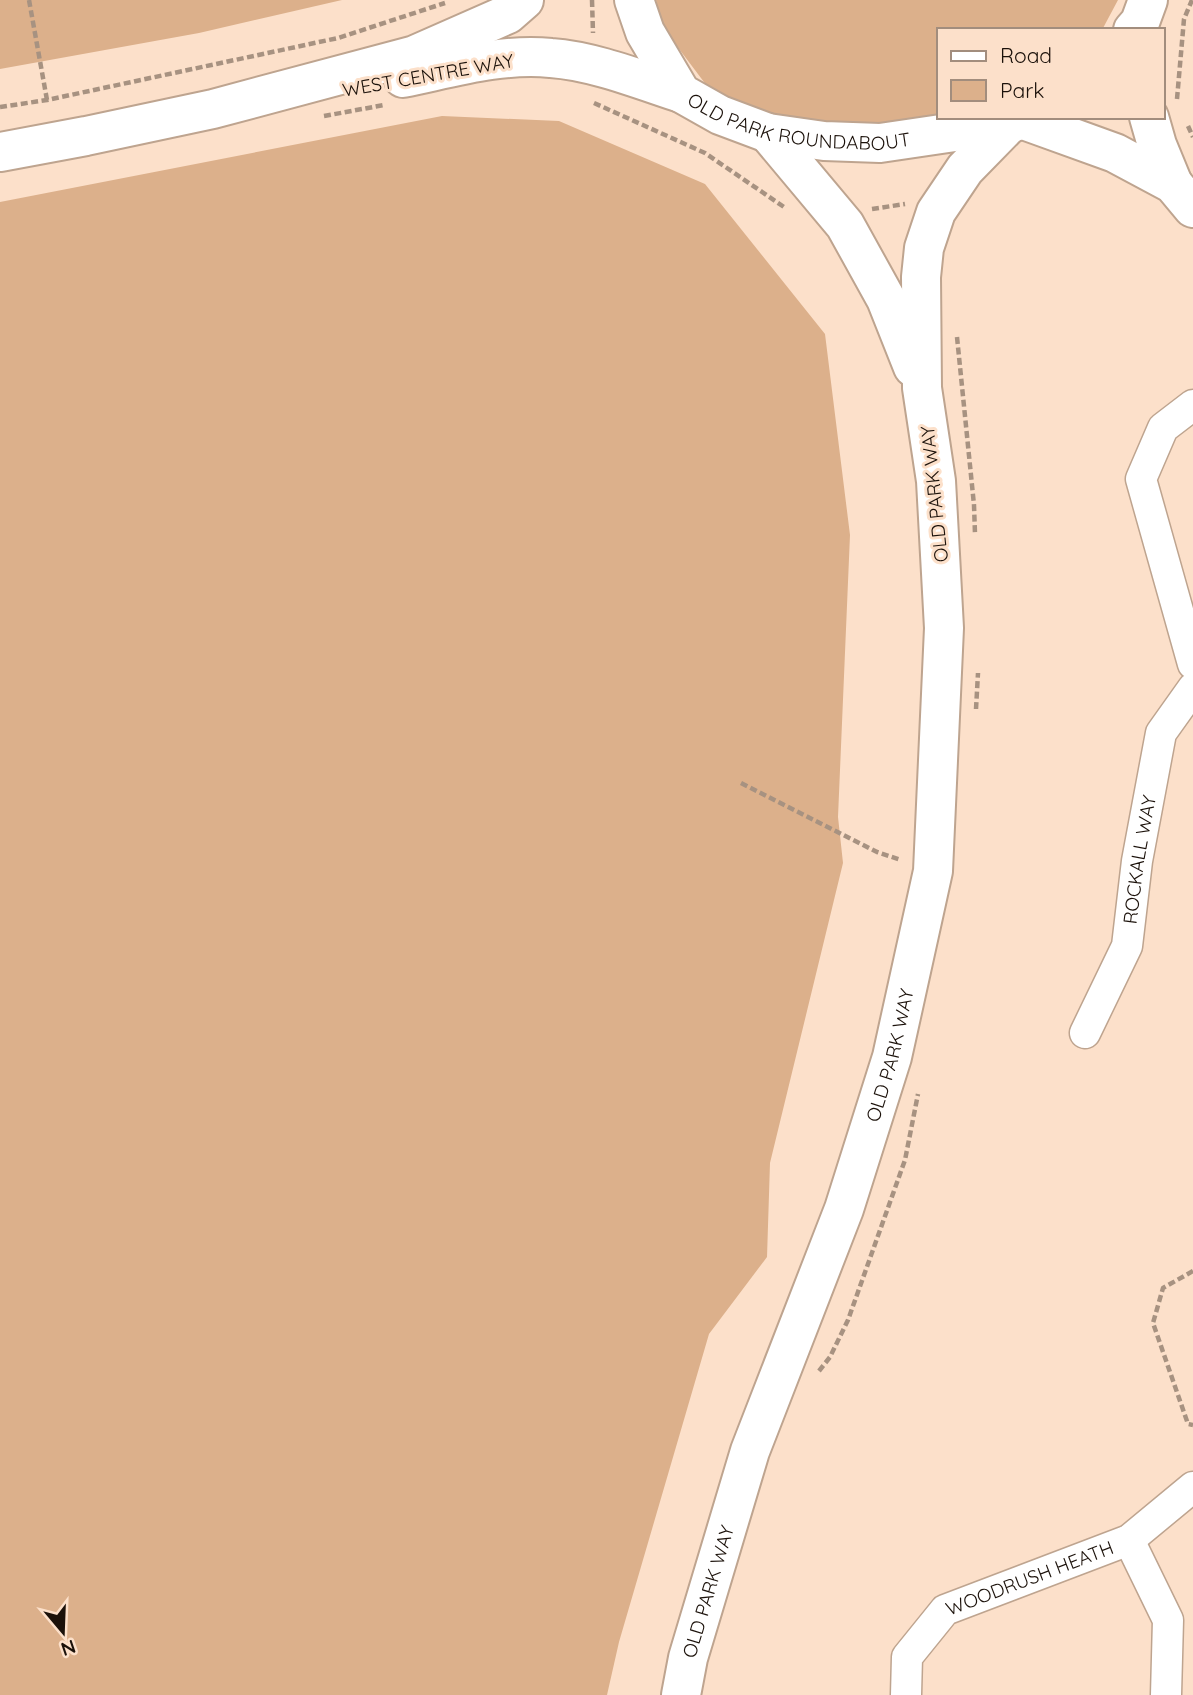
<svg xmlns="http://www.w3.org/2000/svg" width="1193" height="1695" font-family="Quicksand,sans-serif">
	<rect width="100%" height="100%" fill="#fce0ca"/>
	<g fill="#dcb08b">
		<polygon points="0,0 342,0 199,33 0,69"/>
		<polygon points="656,0 1118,0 1102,30 939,30 939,117 881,128 818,128 748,113 707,86 661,25"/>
		<polygon points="442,116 559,121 705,184 825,334 850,535 838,817 843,863 770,1163 767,1257 709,1334 619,1642 607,1695 0,1695 0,202"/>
	</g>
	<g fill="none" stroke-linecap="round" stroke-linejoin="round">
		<defs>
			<g id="minor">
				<polyline points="1193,405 1163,428 1141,479 1193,664"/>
				<path id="s1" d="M1085,1033L1127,946L1137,861L1161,733L1193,688"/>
				<polyline points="1129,1540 1168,1620 1166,1695"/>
				<path id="s2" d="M906,1695L907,1657L945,1610L1129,1540L1193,1487"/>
			</g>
			<g id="tertiary">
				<polyline points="1149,117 1157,145 1173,184"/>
				<polyline points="1021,119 1115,153 1173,184 1193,208"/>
			</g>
			<g id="secondary">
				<path id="s3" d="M634,0L645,32L681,93L720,115L768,133L824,141L880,143L1009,124L1019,120"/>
				<polyline points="1133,30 1140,22 1148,0"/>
				<path d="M403,78C452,68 501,53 551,58C594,61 641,80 681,93"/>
				<polyline points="768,133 845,225 886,299 913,367"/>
				<polyline points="0,152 86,136 213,109 415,55 508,14 524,0"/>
				<path id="s4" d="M681,1695L688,1658L750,1451L844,1209L892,1057L933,871L944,628L936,481L922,388L921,277L924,248L936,212L965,169L1009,124"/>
			</g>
		</defs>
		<use href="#minor" stroke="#bea48f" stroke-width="33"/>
		<use href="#tertiary" stroke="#bea48f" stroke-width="42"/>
		<use href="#secondary" stroke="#bea48f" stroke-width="42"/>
		<g stroke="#a79281" stroke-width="4.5" stroke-dasharray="7 3.5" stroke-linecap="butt">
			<polyline points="29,0 47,100"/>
			<polyline points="592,0 593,33"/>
			<polyline points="1177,99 1184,19 1192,0"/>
			<polyline points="594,103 705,153 784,207"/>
			<polyline points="0,107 47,100 338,38 445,3"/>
			<polyline points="324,116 384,105"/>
			<polyline points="1188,126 1193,137"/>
			<polyline points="872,209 905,204"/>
			<polyline points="957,337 974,505 975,534"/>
			<polyline points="976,709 978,673"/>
			<polyline points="741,783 877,852 901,860"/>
			<polyline points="1193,1271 1163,1288 1153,1323 1188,1424 1193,1425"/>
			<polyline points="819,1371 830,1357 848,1320 905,1160 918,1094"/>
		</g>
		<use href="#minor" stroke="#fff" stroke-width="30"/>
		<use href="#tertiary" stroke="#fff" stroke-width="38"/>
		<use href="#secondary" stroke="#fff" stroke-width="38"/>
	</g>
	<g text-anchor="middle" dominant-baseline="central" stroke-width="6" stroke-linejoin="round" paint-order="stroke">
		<g font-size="19" fill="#1b110a" stroke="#fce0ca">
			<text transform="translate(428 75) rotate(-10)">WEST CENTRE WAY</text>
			<text stroke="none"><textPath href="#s3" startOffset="229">OLD PARK ROUNDABOUT</textPath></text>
			<text transform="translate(934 494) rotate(-96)">OLD PARK WAY</text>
			<text stroke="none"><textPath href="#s1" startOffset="184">ROCKALL WAY</textPath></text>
			<text stroke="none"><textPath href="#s4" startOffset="674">OLD PARK WAY</textPath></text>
			<text stroke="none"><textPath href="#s2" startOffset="189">WOODRUSH HEATH</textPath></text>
			<text stroke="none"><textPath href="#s4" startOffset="107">OLD PARK WAY</textPath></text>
		</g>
	</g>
	<rect x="937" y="28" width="228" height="91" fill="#fce0ca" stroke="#a28d7d" stroke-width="2"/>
	<rect x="951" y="51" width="35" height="10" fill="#ffffff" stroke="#a28d7d" stroke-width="2"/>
	<text x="1000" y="63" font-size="21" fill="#1b110a">Road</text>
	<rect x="951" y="80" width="35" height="21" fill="#dcb08b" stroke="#a28d7d" stroke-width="2"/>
	<text x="1000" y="98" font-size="21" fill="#1b110a">Park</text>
	<g transform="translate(63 1632) rotate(161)" stroke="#fce0ca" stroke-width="5" paint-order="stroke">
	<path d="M0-5L12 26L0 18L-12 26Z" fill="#1b110a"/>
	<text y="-10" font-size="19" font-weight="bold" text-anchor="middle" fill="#1b110a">N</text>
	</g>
</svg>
